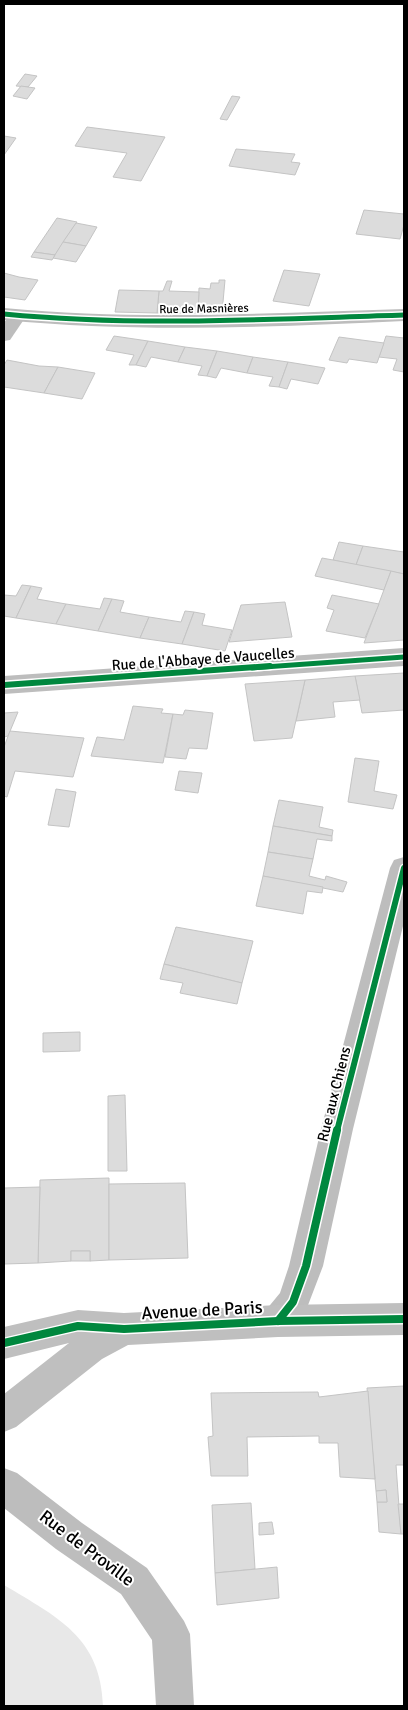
<svg xmlns="http://www.w3.org/2000/svg" width="408" height="1710" font-family="Signika,sans-serif">
	<rect width="100%" height="100%" fill="#fff"/>
	<path fill="#e8e8e8" d="M4,1585C57,1617 101,1637 103,1706H4Z"/>
	<g fill="#dcdcdc" stroke="#c4c4c4">
		<polygon points="25,74 37,76 28,87 16,86"/>
		<polygon points="21,86 35,88 27,99 13,96"/>
		<polygon points="232,96 240,97 227,120 220,119"/>
		<polygon points="87,127 165,137 141,181 113,177 127,153 75,146"/>
		<polygon points="4,136 16,138 4,155"/>
		<polygon points="236,149 295,154 291,162 300,163 295,175 229,166"/>
		<polygon points="364,210 404,214 404,225 400,239 356,234"/>
		<polygon points="57,218 77,222 55,255 34,252"/>
		<polygon points="76,223 97,227 86,246 63,242"/>
		<polygon points="63,242 86,246 76,262 53,258"/>
		<polygon points="34,252 55,255 52,260 31,257"/>
		<polygon points="284,270 320,274 309,306 273,301"/>
		<polygon points="4,273 19,277 38,280 25,300 4,297"/>
		<polygon points="219,280 225,280 222,313 198,313 199,288 210,289 211,283 219,283"/>
		<polygon points="167,281 172,281 169,291 199,292 198,313 157,313 159,291 163,291"/>
		<polygon points="119,290 159,291 157,313 115,312"/>
		<polygon points="114,336 148,341 136,365 129,365 134,355 106,350"/>
		<polygon points="386,336 404,338 404,372 393,370 397,359 379,357"/>
		<polygon points="339,337 384,343 377,363 349,359 347,363 329,360"/>
		<polygon points="148,341 185,347 178,362 151,357 146,367 136,365"/>
		<polygon points="185,347 217,351 207,376 198,375 202,366 178,362"/>
		<polygon points="217,351 253,357 247,373 221,368 216,378 207,376"/>
		<polygon points="253,357 288,362 279,387 269,386 273,377 247,373"/>
		<polygon points="7,360 39,366 58,367 44,393 4,387 4,365"/>
		<polygon points="288,362 325,368 318,384 291,379 287,389 279,387"/>
		<polygon points="58,367 95,373 82,399 44,393"/>
		<polygon points="339,542 363,546 356,565 333,560"/>
		<polygon points="363,546 404,552 404,574 356,565"/>
		<polygon points="322,558 333,560 391,571 384,590 315,576"/>
		<polygon points="391,571 404,574 404,640 364,643"/>
		<polygon points="22,585 31,586 16,618 4,616 4,595 16,596"/>
		<polygon points="31,586 42,588 37,599 66,604 56,624 16,618"/>
		<polygon points="332,595 379,604 365,638 326,631 334,610 327,608"/>
		<polygon points="104,598 112,599 98,631 56,624 66,604 100,609"/>
		<polygon points="112,599 124,601 120,612 149,617 140,638 98,631"/>
		<polygon points="285,602 292,637 229,642 241,605"/>
		<polygon points="185,611 194,612 182,644 140,638 149,617 181,622"/>
		<polygon points="194,612 205,614 202,625 232,630 225,651 182,644"/>
		<polygon points="404,673 404,710 362,713 355,676"/>
		<polygon points="355,676 360,700 333,702 335,717 296,721 305,680"/>
		<polygon points="305,680 292,738 254,741 245,684"/>
		<polygon points="133,706 163,709 161,713 173,714 163,763 91,756 97,737 124,740"/>
		<polygon points="185,710 213,713 207,749 189,748 186,759 165,757 173,714 183,715"/>
		<polygon points="18,712 8,736 4,737 4,713"/>
		<polygon points="10,731 84,738 73,777 15,771 7,797 4,796 4,747"/>
		<polygon points="355,758 379,761 374,791 397,795 393,809 348,802"/>
		<polygon points="179,771 202,773 198,793 175,790"/>
		<polygon points="56,789 76,792 69,827 48,825"/>
		<polygon points="279,800 323,807 319,827 333,830 332,836 273,826"/>
		<polygon points="273,826 332,836 332,841 317,839 313,859 268,852"/>
		<polygon points="268,852 313,859 309,876 325,880 326,876 347,882 343,892 263,876"/>
		<polygon points="263,876 323,887 322,893 307,891 303,914 256,906"/>
		<polygon points="176,927 253,941 242,983 164,964"/>
		<polygon points="164,964 242,983 237,1004 180,993 183,983 160,979"/>
		<polygon points="80,1032 80,1051 43,1052 43,1033"/>
		<polygon points="125,1095 127,1171 108,1171 108,1096"/>
		<polygon points="109,1178 109,1260 90,1261 90,1251 71,1251 71,1261 38,1263 40,1180"/>
		<polygon points="185,1183 188,1258 109,1260 109,1184"/>
		<polygon points="40,1187 38,1263 4,1264 4,1188"/>
		<rect x="71" y="1251" width="19" height="10"/>
		<polygon points="404,1386 404,1465 396,1465 401,1534 379,1532 377,1502 387,1502 386,1490 376,1491 367,1388"/>
		<polygon points="368,1391 375,1479 340,1477 338,1443 319,1443 319,1436 247,1437 248,1476 211,1476 208,1437 213,1436 211,1393 318,1392 319,1397"/>
		<polygon points="386,1490 387,1502 377,1502 376,1491"/>
		<polygon points="251,1503 255,1569 215,1573 212,1505"/>
		<polygon points="398,1504 404,1504 404,1534 401,1534"/>
		<polygon points="272,1522 274,1534 259,1535 259,1523"/>
		<polygon points="277,1567 279,1598 217,1605 215,1573"/>
	</g>
	<g fill="none" stroke-linecap="round" stroke-linejoin="round">
		<polygon fill="#bdbdbd" fill-rule="evenodd" points="18,310 24,311 27,315 10,340 4,341 4,323 12,311"/>
		<g fill="#bdbdbd" fill-rule="evenodd">
			<path d="M4,308C137,321 270,313 404,309V321C271,327 137,333 4,320Z"/>
			<polygon points="404,648 404,666 4,694 4,676"/>
			<polygon points="404,857 404,922 353,1129 323,1266 305,1313 290,1332 278,1337 266,1332 261,1321 266,1310 280,1293 289,1266 321,1129 390,868 394,860"/>
			<polygon points="4,1468 17,1473 82,1523 147,1568 184,1621 190,1634 194,1706 156,1706 152,1640 121,1594 56,1549 4,1508"/>
		</g>
		<polygon fill="#bfbfbf" fill-rule="evenodd" points="404,1303 404,1335 278,1337 128,1345 102,1359 16,1427 4,1432 4,1394 69,1343 4,1359 4,1327 78,1310 124,1313 278,1305"/>
		<defs>
			<g id="cycleway-far2">
				<path d="M4,314C137,327 270,319 404,315"/>
				<polyline points="252,668 404,657"/>
			</g>
			<g id="cycleway-far1">
				<polyline points="4,685 270,666"/>
				<polyline points="337,1131 404,868"/>
			</g>
			<g id="cycleway">
				<polyline points="278,1321 293,1302 306,1266 337,1130"/>
				<polyline points="4,1343 78,1326 124,1329 278,1321 404,1319"/>
			</g>
		</defs>
		<use href="#cycleway-far2" stroke="#fff" stroke-width="8"/>
		<use href="#cycleway-far1" stroke="#fff" stroke-width="9"/>
		<use href="#cycleway" stroke="#fff" stroke-width="11"/>
		<use href="#cycleway-far2" stroke="#00873e" stroke-width="5"/>
		<use href="#cycleway-far1" stroke="#00873e" stroke-width="6"/>
		<use href="#cycleway" stroke="#00873e" stroke-width="8"/>
	</g>
	<g text-anchor="middle" dominant-baseline="central" stroke-width="4" stroke-linejoin="round" paint-order="stroke">
		<g font-size="12" fill="#000" stroke="#fff">
			<text transform="translate(204 309) rotate(-1)">Rue de Masnières</text>
		</g>
		<g font-size="15" fill="#000" stroke="#fff">
			<text transform="translate(203 659) rotate(-4)">Rue de l'Abbaye de Vaucelles</text>
			<text transform="translate(334 1094) rotate(-76)">Rue aux Chiens</text>
		</g>
		<g font-size="18" fill="#000" stroke="#fff">
			<text transform="translate(202 1310) rotate(-3)">Avenue de Paris</text>
			<text transform="translate(87 1548) rotate(37)">Rue de Proville</text>
		</g>
	</g>
	<rect width="408" height="1710" fill="none" stroke="#000000" stroke-width="10"/>
</svg>
